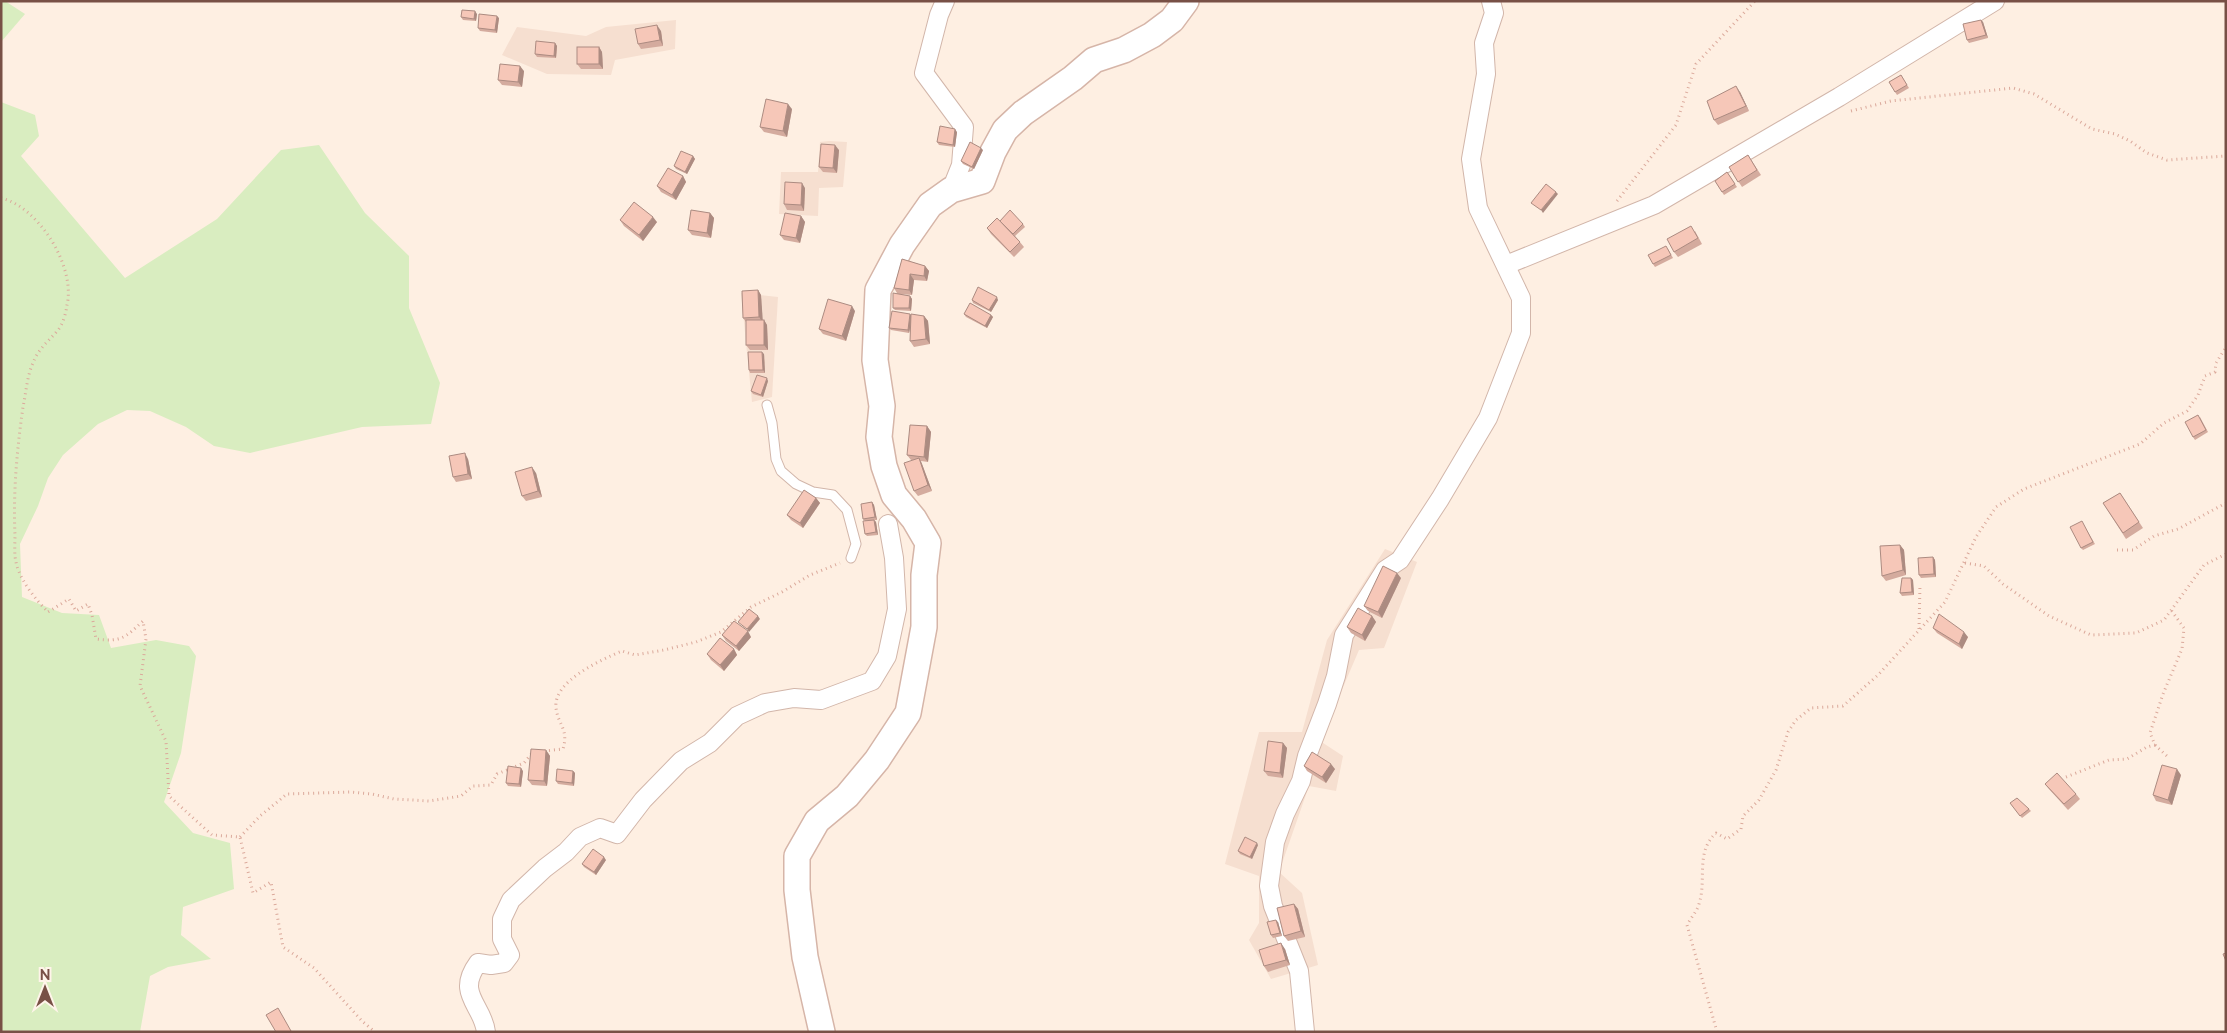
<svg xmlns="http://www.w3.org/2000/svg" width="2227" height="1033" font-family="Raleway,sans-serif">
	<rect width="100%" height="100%" fill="#feefe2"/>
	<g fill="#f6dfd0">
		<polygon points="676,20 675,49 615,60 611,75 547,74 502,55 517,27 586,36 606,27"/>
		<polygon points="829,141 847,142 843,187 819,188 818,216 779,214 781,172 818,172 820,142"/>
		<polygon points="741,293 778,297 772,397 752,402"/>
		<polygon points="1385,549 1417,562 1384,648 1359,650 1320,741 1343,756 1336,791 1309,786 1279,872 1302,893 1318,965 1271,979 1249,940 1259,923 1259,876 1225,864 1259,732 1302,732 1327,640"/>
	</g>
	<g fill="#d9edc0">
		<polygon points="1,1 5,1 25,14 1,42"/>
		<polygon points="1,102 35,115 39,136 21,156 125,278 217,219 281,150 319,145 365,213 409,256 409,308 440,383 431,424 362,427 250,453 214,446 186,427 150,411 127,410 98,424 63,455 48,478 38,506 20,544 22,597 62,613 99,615 111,648 156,640 189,646 196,656 181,753 164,802 193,833 230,843 234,889 183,907 181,935 211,959 168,967 150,976 140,1032 1,1032"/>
	</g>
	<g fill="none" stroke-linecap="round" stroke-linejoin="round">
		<defs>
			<polyline id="lane" points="767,405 772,423 776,459 781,471 796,484 813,492 833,495 847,510 856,544 851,558"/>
			<g id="street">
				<polyline points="945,1 939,15 924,73 964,127 961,165 951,190"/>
				<polyline points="1506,265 1654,205 1839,97 1995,1"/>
				<path d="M486,1032C483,1005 455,994 478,963L491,965L504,963L510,955L502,939V919L511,900L545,868L566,852L580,837L600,828L617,834L643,800L681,761L710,743L737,716L765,703L794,698L821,700L872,681L887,656L897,609L894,558L888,524"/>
				<polyline points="1305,1032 1299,971 1273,906 1269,886 1275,842 1285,814 1301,781 1307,756 1327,704 1336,676 1344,635 1385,570 1400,560 1440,499 1488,418 1521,333 1521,298 1478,208 1471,159 1486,74 1484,43 1494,13 1491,1"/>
			</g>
			<polyline id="secondary" points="822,1032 805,957 797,890 797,856 817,821 847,796 877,760 908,713 924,627 924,575 928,543 914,519 894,495 884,466 879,437 882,406 875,360 878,290 902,245 930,205 951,190 982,181 993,152 1005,130 1023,113 1073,78 1094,60 1124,50 1152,35 1172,20 1186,1"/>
		</defs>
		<use href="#lane" stroke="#d2b6aa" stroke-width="11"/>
		<use href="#street" stroke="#d2b6aa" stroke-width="20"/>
		<use href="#secondary" stroke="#d6b5a8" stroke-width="28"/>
		<g stroke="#dba99b" stroke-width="3" stroke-dasharray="1 4" stroke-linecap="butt">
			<polyline points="1851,111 1891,101 2013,88 2034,94 2092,129 2115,134 2130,141 2147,153 2167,160 2226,156"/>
			<path d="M1,198C39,207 76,267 67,305C66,313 63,324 58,330C49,341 38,349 33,363C27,376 26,393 23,407C17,449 13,493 15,535C15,544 14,554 16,562C19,579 36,600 48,612L69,599L76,611L88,604L92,615L96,639C121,642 125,638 143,621L146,639L140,686L166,741L169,796L212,835L240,837L253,893L271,882L283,947L314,968L362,1021L375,1032"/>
			<polyline points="1617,201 1676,125 1696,64 1755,1"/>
			<polyline points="2117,550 2133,550 2154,536 2178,529 2226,503"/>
			<polyline points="1965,563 1984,566 2003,584 2049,616 2091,635 2136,633 2164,620 2204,565 2226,554"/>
			<polyline points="1919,629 1920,584"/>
			<polyline points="2155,745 2169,758"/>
			<path d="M544,751L563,749C569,729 558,725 556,708C553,681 601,660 622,651L635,655L664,650L696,642L721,632L751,607L782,592L810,575L840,563"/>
			<polyline points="2066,777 2109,760 2127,759 2147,747 2155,745 2150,733 2163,694 2182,649 2184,628 2171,610"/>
			<polyline points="240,837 260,816 287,794 350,792 372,794 394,799 429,801 461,796 473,786 491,785 497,774 524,763 533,752"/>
			<path d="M1717,1032L1687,925C1691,918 1697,911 1699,904C1707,880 1695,852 1716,833L1727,839L1741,829L1743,816L1759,800L1776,770L1788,732L1796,720L1811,708L1843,706L1878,675L1945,602L1976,537L1996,507L2024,489L2140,444L2164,423L2187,411L2198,395L2205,376L2215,372L2216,363L2226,347"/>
		</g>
		<use href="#lane" stroke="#fff" stroke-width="9"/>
		<use href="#street" stroke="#fff" stroke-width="18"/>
		<use href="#secondary" stroke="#fff" stroke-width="25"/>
	</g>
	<g fill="#d4ab9e">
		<polygon points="477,14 476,21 463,20 461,17"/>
		<polygon points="499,18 497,33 480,31 478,28"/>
		<polygon points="1981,20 1983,22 1988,38 1969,43 1967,40"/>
		<polygon points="661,31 663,46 641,49 638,44"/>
		<polygon points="555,43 557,46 556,58 537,57 535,54"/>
		<polygon points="599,47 602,52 603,69 581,69 577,64"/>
		<polygon points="524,71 522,87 502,85 498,80"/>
		<polygon points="1901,75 1909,88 1897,95 1889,82"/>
		<polygon points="1740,92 1749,111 1718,125 1714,120"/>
		<polygon points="792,109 787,137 764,132 760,127"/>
		<polygon points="957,132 955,147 939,145 937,142"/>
		<polygon points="839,150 837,173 823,172 819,167"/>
		<polygon points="983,150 974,169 963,164 961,161"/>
		<polygon points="1748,155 1761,175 1742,187 1729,167"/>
		<polygon points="693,156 695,159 687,174 676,169 674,166"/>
		<polygon points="1727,172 1737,187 1724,195 1715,181"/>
		<polygon points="683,176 686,182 676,200 661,192 657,186"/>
		<polygon points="805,188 804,211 787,210 784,204"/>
		<polygon points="710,213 714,218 711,238 692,235 688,230"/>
		<polygon points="801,216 805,222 800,243 784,240 780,235"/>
		<polygon points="620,220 657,222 643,241 624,226"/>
		<polygon points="1000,221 1023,224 1025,227 1015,236 1024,247 1014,257 991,234 987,228"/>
		<polygon points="1695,231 1702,244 1678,257 1674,252"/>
		<polygon points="1668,249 1673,258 1655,267 1653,264"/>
		<polygon points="902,259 925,266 929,271 927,281 914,280 912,295 900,294 910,296 912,299 911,311 895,310 893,308 897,293 894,288"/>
		<polygon points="758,290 761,295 762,320 764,320 767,325 768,350 750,350 746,345 746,322 743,318"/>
		<polygon points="972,300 998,300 991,312 973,303"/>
		<polygon points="855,311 846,341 823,334 819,329"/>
		<polygon points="964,314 991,315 993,317 987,328 966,317"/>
		<polygon points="911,315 924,316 928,321 930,344 914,347 910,341 911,326 909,333 891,330 889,328"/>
		<polygon points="764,354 765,373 750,373 749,370"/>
		<polygon points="768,381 763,397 753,394 751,391"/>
		<polygon points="2200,417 2208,432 2195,440 2193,437"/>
		<polygon points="927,426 931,432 928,462 921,461 922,464 932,491 918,496 914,491 913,460 911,460 907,455"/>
		<polygon points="468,459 472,479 456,482 453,477"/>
		<polygon points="536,473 542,497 526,501 522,496"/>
		<polygon points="2120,493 2143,528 2126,539 2103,503"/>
		<polygon points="816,498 820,503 803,528 791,520 787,515"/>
		<polygon points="872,502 874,505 877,520 874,520 876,522 878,535 867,536 865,534 865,521 863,519"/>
		<polygon points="2083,524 2095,544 2083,550 2081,548"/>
		<polygon points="1900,545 1904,550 1906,575 1886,581 1882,576"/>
		<polygon points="1933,557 1935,560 1936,577 1921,578 1919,575"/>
		<polygon points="1401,578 1382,618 1368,611 1364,606"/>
		<polygon points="1911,578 1913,580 1914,595 1902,596 1900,593"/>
		<polygon points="1372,616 1376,622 1365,641 1351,633 1347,627"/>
		<polygon points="1933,628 1968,637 1962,649 1937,633"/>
		<polygon points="722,635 751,637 739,651 726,641"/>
		<polygon points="734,649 737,655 724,671 711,660 707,654"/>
		<polygon points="1283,743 1287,748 1283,778 1268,776 1264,771"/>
		<polygon points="546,750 550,756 547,786 532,785 528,780"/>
		<polygon points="1304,766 1335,769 1326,783 1307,771"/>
		<polygon points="523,771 521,787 508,786 506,783"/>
		<polygon points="573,771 575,773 574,786 558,784 556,781"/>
		<polygon points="2181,775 2172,805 2156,801 2153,795"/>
		<polygon points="2045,784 2076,794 2080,799 2068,810 2049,789"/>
		<polygon points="2010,803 2029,809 2031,811 2022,818"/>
		<polygon points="1258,845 1252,859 1240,854 1238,851"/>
		<polygon points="606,860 596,875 584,867 582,864"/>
		<polygon points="1294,904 1298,909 1305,937 1288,941 1284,936"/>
		<polygon points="1278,922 1282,936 1273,938 1271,935"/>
		<polygon points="1285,949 1290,965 1268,972 1264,966"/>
	</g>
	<g fill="#ac8b81">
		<polygon points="475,11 477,14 476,21 474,19"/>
		<polygon points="497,16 499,18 497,33 495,30"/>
		<polygon points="1981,20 1983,22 1988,38 1986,35"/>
		<polygon points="657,25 661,31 663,46 660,40"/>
		<polygon points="555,43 557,46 556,58 554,56"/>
		<polygon points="599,47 602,52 603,69 599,64"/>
		<polygon points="520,66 524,71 522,87 518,82"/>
		<polygon points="1736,86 1740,92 1749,111 1746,106"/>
		<polygon points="788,104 792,109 787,137 783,131"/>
		<polygon points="955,129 957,132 955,147 953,145"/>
		<polygon points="835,145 839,150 837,173 833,168"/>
		<polygon points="981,148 983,150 974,169 972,167"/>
		<polygon points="693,156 695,159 687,174 685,172"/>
		<polygon points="683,176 686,182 676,200 672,195"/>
		<polygon points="802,183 805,188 804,211 801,205"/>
		<polygon points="1556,192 1558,194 1543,213 1541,210"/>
		<polygon points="710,213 714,218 711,238 707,233"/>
		<polygon points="801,216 805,222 800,243 796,238"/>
		<polygon points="653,217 657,222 643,241 639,235"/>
		<polygon points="925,266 929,271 927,281 924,276"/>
		<polygon points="910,274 914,280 912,295 909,290"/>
		<polygon points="758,290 761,295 763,323 759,317"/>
		<polygon points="910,296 912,299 911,311 909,308"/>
		<polygon points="997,297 998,300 991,312 989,310"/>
		<polygon points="852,306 855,311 846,341 842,336"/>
		<polygon points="910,314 912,317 909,333 908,330"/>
		<polygon points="991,315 993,317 987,328 985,326"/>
		<polygon points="924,316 928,321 930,344 926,339"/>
		<polygon points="764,320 767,325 768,350 764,345"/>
		<polygon points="762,352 764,354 765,373 763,370"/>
		<polygon points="767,378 768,381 763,397 761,395"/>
		<polygon points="927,426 931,432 928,462 924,457"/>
		<polygon points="465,453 468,459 472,479 468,474"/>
		<polygon points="919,458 922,464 932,491 928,485"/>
		<polygon points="532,467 536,473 542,497 538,491"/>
		<polygon points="816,498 820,503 803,528 800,523"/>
		<polygon points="872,502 874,505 877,520 875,517"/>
		<polygon points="874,520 876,522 878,535 876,532"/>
		<polygon points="1900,545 1904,550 1906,575 1903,570"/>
		<polygon points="1933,557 1935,560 1936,577 1934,574"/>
		<polygon points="1397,573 1401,578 1382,618 1378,612"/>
		<polygon points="1911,578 1913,580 1914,595 1912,592"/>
		<polygon points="758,616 760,619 749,632 747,629"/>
		<polygon points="1372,616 1376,622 1365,641 1362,635"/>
		<polygon points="748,631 751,637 739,651 736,646"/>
		<polygon points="1964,632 1968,637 1962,649 1959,644"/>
		<polygon points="734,649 737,655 724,671 720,665"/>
		<polygon points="1283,743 1287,748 1283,778 1280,773"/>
		<polygon points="546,750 550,756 547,786 544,781"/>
		<polygon points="1331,764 1335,769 1326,783 1322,777"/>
		<polygon points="521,768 523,771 521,787 519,784"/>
		<polygon points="2177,769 2181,775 2172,805 2168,800"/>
		<polygon points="573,771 575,773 574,786 572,783"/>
		<polygon points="1257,843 1258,845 1252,859 1250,857"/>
		<polygon points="604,857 606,860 596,875 594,872"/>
		<polygon points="1294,904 1298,909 1305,937 1301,931"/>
		<polygon points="1276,920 1278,922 1282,936 1280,933"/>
		<polygon points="1281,943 1285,949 1290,965 1286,960"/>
	</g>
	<g fill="#f6c7b8" stroke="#ac8b81">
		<polygon points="462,10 475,11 474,19 461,17"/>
		<polygon points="479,14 497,16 495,30 478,28"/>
		<polygon points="1981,20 1986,35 1967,40 1963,24"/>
		<polygon points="657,25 660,40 638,44 635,29"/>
		<polygon points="536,41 555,43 554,56 535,54"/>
		<rect x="577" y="47" width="22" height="17"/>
		<polygon points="500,64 520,66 518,82 498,80"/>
		<polygon points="1901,75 1907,85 1895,92 1889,82"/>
		<polygon points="1736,86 1746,106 1714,120 1707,101"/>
		<polygon points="766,99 788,104 783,131 760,127"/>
		<polygon points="940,126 955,129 953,145 937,142"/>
		<polygon points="970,142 981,148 972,167 961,161"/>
		<polygon points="821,144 835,145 833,168 819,167"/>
		<polygon points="681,151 693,156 685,172 674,166"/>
		<polygon points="1748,155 1757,170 1738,182 1729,167"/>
		<polygon points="668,168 683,176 672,195 657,186"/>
		<polygon points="1727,172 1735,184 1722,192 1715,181"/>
		<polygon points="785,182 802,183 801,205 784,204"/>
		<polygon points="1546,184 1556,192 1541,210 1531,203"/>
		<polygon points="634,202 653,217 639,235 620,220"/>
		<polygon points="691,210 710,213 707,233 688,230"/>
		<polygon points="1010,210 1023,224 1013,234 1000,221"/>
		<polygon points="785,213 801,216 796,238 780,235"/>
		<polygon points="997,218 1020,242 1010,252 987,228"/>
		<polygon points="1691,226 1698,238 1674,252 1667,239"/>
		<polygon points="1666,246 1671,255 1653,264 1648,255"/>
		<polygon points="902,259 925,266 924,276 910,274 909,290 894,288"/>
		<polygon points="978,287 997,297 989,310 972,300"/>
		<polygon points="758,290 759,317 743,318 742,291"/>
		<polygon points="893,293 910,296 909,308 893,308"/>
		<polygon points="828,299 852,306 842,336 819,329"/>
		<polygon points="970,303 991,315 985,326 964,314"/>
		<polygon points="892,311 910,314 908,330 889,328"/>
		<polygon points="911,314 924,316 926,339 910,341"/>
		<rect x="746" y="320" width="18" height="25"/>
		<polygon points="748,352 762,352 763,370 749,370"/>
		<polygon points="757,375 767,378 761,395 751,391"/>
		<polygon points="2198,415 2206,430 2193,437 2185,422"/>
		<polygon points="910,425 927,426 924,457 907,455"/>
		<polygon points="465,453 468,474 453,477 449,456"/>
		<polygon points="919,458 928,485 914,491 904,463"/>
		<polygon points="532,467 538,491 522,496 515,472"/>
		<polygon points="804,490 816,498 800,523 787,515"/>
		<polygon points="2120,493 2139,522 2123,533 2103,503"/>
		<polygon points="872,502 875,517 863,519 861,504"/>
		<polygon points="874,520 876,532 865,534 863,521"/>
		<polygon points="2082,521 2093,542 2081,548 2070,527"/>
		<polygon points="1900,545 1903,570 1882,576 1880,546"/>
		<polygon points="1933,557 1934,574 1919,575 1918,558"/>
		<polygon points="1383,566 1397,573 1378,612 1364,606"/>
		<polygon points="1902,578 1911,578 1912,592 1900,593"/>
		<polygon points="1358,608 1372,616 1362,635 1347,627"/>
		<polygon points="749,609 758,616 747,629 738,622"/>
		<polygon points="1939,614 1964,632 1959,644 1933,628"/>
		<polygon points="734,621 748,631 736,646 722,635"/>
		<polygon points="720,638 734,649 720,665 707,654"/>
		<polygon points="1268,741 1283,743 1280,773 1264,771"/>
		<polygon points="531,749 546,750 544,781 528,780"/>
		<polygon points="1312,752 1331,764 1322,777 1304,766"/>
		<polygon points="2162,765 2177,769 2168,800 2153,795"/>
		<polygon points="508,766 521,768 519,784 506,783"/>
		<polygon points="557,769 573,771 572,783 556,781"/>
		<polygon points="2057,773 2076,794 2064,804 2045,784"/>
		<polygon points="2017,798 2029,809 2020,816 2010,803"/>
		<polygon points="1245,837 1257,843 1250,857 1238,851"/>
		<polygon points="593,849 604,857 594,872 582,864"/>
		<polygon points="1294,904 1301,931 1284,936 1277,908"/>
		<polygon points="1276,920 1280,933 1271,935 1267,922"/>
		<polygon points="1281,943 1286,960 1264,966 1259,950"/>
		<polygon points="2226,953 2226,961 2223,954"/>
		<polygon points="278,1008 291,1031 288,1032 276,1032 266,1015"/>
	</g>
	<rect width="2227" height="1033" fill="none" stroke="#785046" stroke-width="5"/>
	<g transform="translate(45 988)" stroke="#fff4ea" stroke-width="4" paint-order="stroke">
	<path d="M0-4L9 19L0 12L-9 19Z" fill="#785046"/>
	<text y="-8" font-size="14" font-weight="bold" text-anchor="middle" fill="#785046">N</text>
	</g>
</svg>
